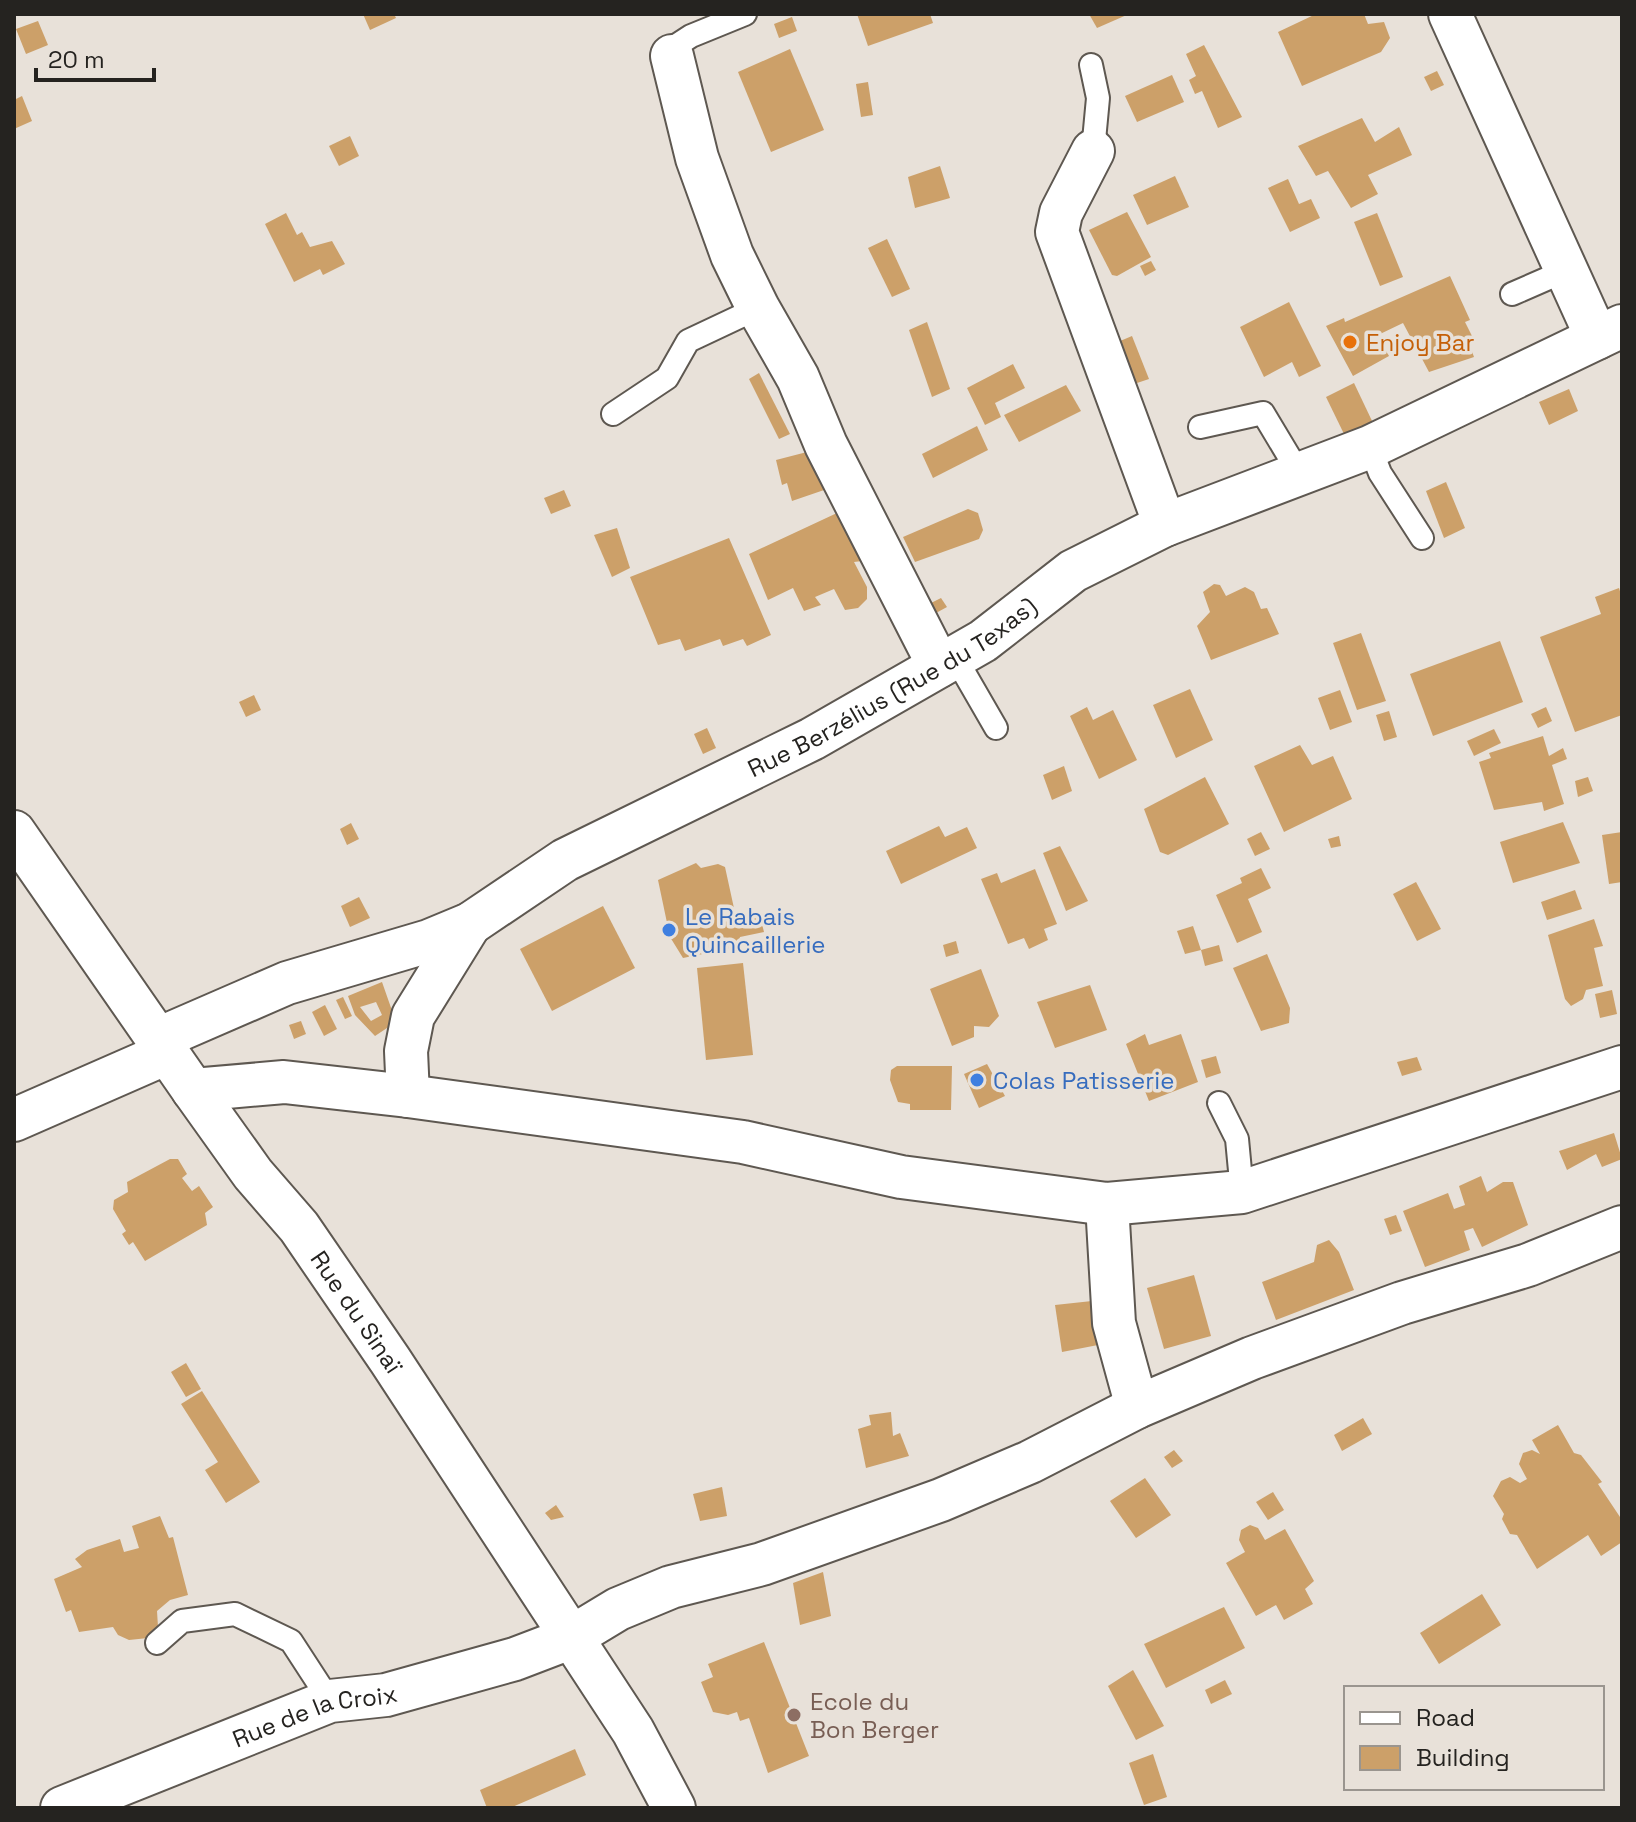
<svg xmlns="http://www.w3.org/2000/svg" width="1636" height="1822" font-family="'Space Grotesk',sans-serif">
	<rect width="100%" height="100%" fill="#e8e1d9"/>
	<g fill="#cca069" fill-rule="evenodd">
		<polygon points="363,14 394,14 396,18 370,30"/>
		<polygon points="857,14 930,14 933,23 868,46"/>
		<polygon points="1089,14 1129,14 1097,28"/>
		<polygon points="1316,14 1364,14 1368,24 1384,22 1390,38 1381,52 1302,86 1278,32"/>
		<polygon points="792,17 797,31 779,38 774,24"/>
		<polygon points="38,21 48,45 26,54 16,29"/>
		<polygon points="1204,45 1242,117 1218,128 1202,91 1195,94 1189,80 1196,76 1186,54"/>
		<polygon points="790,49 824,130 771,152 738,72"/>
		<polygon points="1437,71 1444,85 1431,91 1424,77"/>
		<polygon points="1172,75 1184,102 1137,122 1125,96"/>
		<polygon points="868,82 873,115 861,117 856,84"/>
		<polygon points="22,96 32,121 14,129 14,100"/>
		<polygon points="1362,118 1375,142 1399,127 1412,155 1368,175 1378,194 1351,208 1328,171 1316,176 1298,146"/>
		<polygon points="350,136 359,156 339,166 329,146"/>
		<polygon points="940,166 950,198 915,208 908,177"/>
		<polygon points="1175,176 1189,207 1147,225 1133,195"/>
		<polygon points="1288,179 1299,204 1311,199 1320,218 1290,232 1268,188"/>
		<polygon points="1127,212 1151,257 1117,276 1112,275 1089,230"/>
		<polygon points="286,213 297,235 302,232 310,247 332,241 345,264 323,275 320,269 294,282 265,224"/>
		<polygon points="1377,213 1403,277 1380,286 1354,222"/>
		<polygon points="887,239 910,289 892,297 868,248"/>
		<polygon points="1151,261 1156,270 1145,276 1140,266"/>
		<polygon points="1450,276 1470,320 1465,322 1475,342 1470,346 1474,357 1429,372 1403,323 1378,335 1389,356 1353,376 1326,326 1344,318 1345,322"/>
		<polygon points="1289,302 1321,366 1299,377 1292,362 1264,377 1240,327"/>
		<polygon points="927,322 950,389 932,397 909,330"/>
		<polygon points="1132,336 1149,379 1128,386 1113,344"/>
		<polygon points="1013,364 1025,388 995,403 1001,417 985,425 967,388"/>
		<polygon points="759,373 790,434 779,439 749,379"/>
		<polygon points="1354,383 1373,423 1345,436 1326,397"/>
		<polygon points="1066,385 1081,411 1019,442 1004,415"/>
		<polygon points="1569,389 1578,411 1549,425 1539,402"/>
		<polygon points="977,426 988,450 933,478 922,454"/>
		<polygon points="807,452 827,489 792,501 787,483 782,485 776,460"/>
		<polygon points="1446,482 1465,528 1444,538 1426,491"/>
		<polygon points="564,490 571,506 551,514 544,498"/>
		<polygon points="968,509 978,513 983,530 979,539 915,562 903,537"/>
		<polygon points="837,513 862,561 854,562 867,587 867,599 858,608 845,610 834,589 815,597 821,605 804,611 793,588 768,600 749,554"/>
		<polygon points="617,528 630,568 612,577 594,535"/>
		<polygon points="729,538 771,635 747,646 743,639 723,646 720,639 685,651 680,639 658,645 630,577"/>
		<polygon points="1214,584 1220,585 1226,596 1245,587 1254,592 1261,609 1267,608 1279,634 1211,660 1197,626 1210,612 1203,592"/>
		<polygon points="1619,588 1622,598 1622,715 1575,732 1540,637 1601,614 1595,597"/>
		<polygon points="941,598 947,607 936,613 931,603"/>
		<polygon points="1361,633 1386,701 1357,710 1333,643"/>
		<polygon points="1500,641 1523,702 1433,736 1410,674"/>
		<polygon points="1190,689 1213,740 1176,758 1153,705"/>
		<polygon points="1340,690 1352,722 1330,730 1318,698"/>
		<polygon points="254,695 261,710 246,717 239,702"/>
		<polygon points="1087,707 1093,720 1113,710 1137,760 1099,779 1070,716"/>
		<polygon points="1546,707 1552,721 1538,728 1531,714"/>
		<polygon points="1389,711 1397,737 1384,741 1376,715"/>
		<polygon points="707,728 716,748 703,754 694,734"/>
		<polygon points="1494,729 1501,743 1474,756 1467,741"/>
		<polygon points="1543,736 1549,756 1563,748 1567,759 1552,765 1564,804 1544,811 1542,802 1494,810 1479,762 1491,758 1489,753"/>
		<polygon points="1300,745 1312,765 1333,756 1352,799 1284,832 1254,766"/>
		<polygon points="1064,766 1072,791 1052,800 1043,775"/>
		<polygon points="1205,777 1229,824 1168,855 1160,852 1144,809"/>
		<polygon points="1588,777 1593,791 1578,797 1575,781"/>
		<polygon points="1563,822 1580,863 1513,883 1500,842"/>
		<polygon points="351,823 359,839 347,845 340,829"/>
		<polygon points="939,826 945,837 967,827 977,848 901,884 886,851"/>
		<polygon points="1261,832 1270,849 1255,856 1247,839"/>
		<polygon points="1622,832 1622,882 1609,884 1602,835"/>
		<polygon points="1339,836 1341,846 1331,848 1328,839"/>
		<polygon points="1060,846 1088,901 1066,911 1043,853"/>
		<polygon points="696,863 701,868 718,864 725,867 737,922 760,916 764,932 740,937 737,947 683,958 670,937 658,880"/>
		<polygon points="1261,868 1271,888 1248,899 1262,932 1237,943 1216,895 1242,883 1240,878"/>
		<polygon points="1035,869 1057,924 1044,929 1048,940 1029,949 1024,938 1008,944 981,879 997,873 1001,883"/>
		<polygon points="1416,882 1441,929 1417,941 1393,894"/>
		<polygon points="1575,890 1582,909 1547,920 1541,902"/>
		<polygon points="359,897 370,918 350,927 341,906"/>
		<polygon points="603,906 635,968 552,1011 520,949"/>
		<polygon points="1594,919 1603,946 1594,948 1603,986 1586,990 1583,999 1571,1006 1565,999 1548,935"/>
		<polygon points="1193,926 1201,950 1219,945 1223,961 1205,966 1201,950 1185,954 1177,931"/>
		<polygon points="956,941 959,953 946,957 943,945"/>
		<polygon points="1267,954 1290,1008 1289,1023 1261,1031 1233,968"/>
		<polygon points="743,963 753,1055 706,1060 697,968"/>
		<polygon points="981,969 999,1016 989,1027 974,1026 974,1037 952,1046 930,989"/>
		<path d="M382,982L396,1022L375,1036L355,1015L348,996ZM376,1002L382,1015L371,1021L360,1007Z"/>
		<polygon points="1090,985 1107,1030 1055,1048 1037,1002"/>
		<polygon points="1612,990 1617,1014 1600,1018 1595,994"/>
		<polygon points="343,997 352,1016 345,1019 336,1000"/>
		<polygon points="325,1005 337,1029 324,1036 312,1012"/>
		<polygon points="301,1021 306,1034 294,1039 289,1025"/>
		<polygon points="1145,1034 1149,1045 1181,1034 1198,1082 1149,1101 1126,1044"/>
		<polygon points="1216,1056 1221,1073 1206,1078 1201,1060"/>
		<polygon points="1417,1057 1422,1070 1402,1076 1397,1062"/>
		<polygon points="987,1064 1005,1096 979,1108 964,1074"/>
		<polygon points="897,1066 952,1066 951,1110 910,1110 910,1104 898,1102 890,1080 891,1070"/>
		<polygon points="1614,1133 1622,1159 1602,1167 1596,1154 1567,1170 1559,1151"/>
		<polygon points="170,1159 178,1159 187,1174 182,1178 192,1191 199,1186 213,1207 205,1213 207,1225 145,1261 133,1242 129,1245 122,1234 126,1231 113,1209 114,1200 128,1192 127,1182"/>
		<polygon points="1481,1176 1487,1192 1503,1182 1513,1182 1528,1225 1482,1247 1473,1228 1464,1231 1470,1250 1425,1267 1403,1211 1448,1193 1454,1209 1465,1205 1459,1186"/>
		<polygon points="1396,1215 1402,1231 1390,1235 1384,1219"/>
		<polygon points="1329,1240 1339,1252 1354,1290 1276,1320 1262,1282 1314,1262 1317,1245"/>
		<polygon points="1194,1275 1211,1336 1164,1349 1147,1288"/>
		<polygon points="1092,1301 1098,1345 1062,1352 1055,1305"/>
		<polygon points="186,1363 201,1389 186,1397 171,1372"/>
		<polygon points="202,1391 260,1482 226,1503 205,1470 218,1462 181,1404"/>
		<polygon points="891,1412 893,1436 900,1433 909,1456 866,1468 858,1429 871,1425 869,1415"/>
		<polygon points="1363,1418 1372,1434 1342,1451 1334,1435"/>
		<polygon points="1558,1425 1574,1453 1581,1455 1602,1482 1598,1484 1622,1520 1622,1542 1601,1556 1588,1535 1537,1569 1517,1535 1510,1534 1502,1519 1504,1514 1493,1496 1501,1481 1510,1477 1520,1483 1527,1479 1519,1464 1523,1453 1532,1450 1540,1454 1532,1440"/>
		<polygon points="1174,1450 1183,1461 1172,1468 1164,1457"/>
		<polygon points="1145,1478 1171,1515 1136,1538 1110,1501"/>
		<polygon points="722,1487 727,1516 700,1521 693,1494"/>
		<polygon points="1273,1492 1284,1510 1268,1520 1256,1502"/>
		<polygon points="556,1505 564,1517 551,1520 545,1513"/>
		<polygon points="160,1516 169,1538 173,1537 188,1595 170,1600 157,1611 158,1627 148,1638 129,1640 118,1635 113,1627 79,1632 71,1610 66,1612 54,1579 82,1567 75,1559 87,1550 120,1539 124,1552 139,1548 132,1526"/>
		<polygon points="1250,1525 1258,1528 1265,1540 1285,1529 1314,1581 1305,1589 1313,1604 1284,1620 1276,1605 1256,1616 1226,1563 1245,1552 1239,1540 1241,1530"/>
		<polygon points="823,1572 831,1616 800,1625 793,1583"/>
		<polygon points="1482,1594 1501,1625 1439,1664 1420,1633"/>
		<polygon points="1224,1607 1245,1648 1166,1688 1144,1644"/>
		<polygon points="764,1642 809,1756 768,1773 749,1718 740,1721 737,1712 728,1715 713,1712 701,1682 713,1677 708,1664"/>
		<polygon points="1133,1670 1164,1726 1136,1740 1108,1686"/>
		<polygon points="1225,1680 1232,1694 1211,1704 1205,1690"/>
		<polygon points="575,1749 586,1775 510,1808 487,1808 480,1790"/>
		<polygon points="1153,1754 1167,1797 1144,1805 1129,1763"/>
	</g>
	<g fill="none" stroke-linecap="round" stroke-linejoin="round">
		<defs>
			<g id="service">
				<polyline points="672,56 671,49 691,36 745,14"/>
				<polyline points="1091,65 1098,98 1093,151"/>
				<polyline points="1512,294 1567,270"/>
				<polyline points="613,414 667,378 688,341 758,308"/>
				<polyline points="1200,427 1263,413 1299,473"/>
				<polyline points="1370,447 1380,473 1422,538"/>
				<polyline points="955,657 996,728"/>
				<polyline points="1219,1103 1237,1139 1242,1192"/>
				<polyline points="157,1643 182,1621 235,1614 291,1641 330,1701"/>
			</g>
			<g id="minor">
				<polyline points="1450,14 1597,338"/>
				<polyline points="672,56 697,158 732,255 758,308 798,378 826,445 939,666"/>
				<polyline points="1093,151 1061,213 1057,232 1165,525"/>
				<path id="s1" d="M14,832L193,1090L253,1174L299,1227L390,1360L633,1731L674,1808"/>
				<path id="s2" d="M158,1039L287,983L429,941L470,924L565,860L812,739L983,641L1073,571L1165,525L1370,447L1622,326"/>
				<polyline points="193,1090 284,1082 408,1096 743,1142 901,1177 1107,1204 1242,1192 1622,1067"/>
				<polyline points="408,1096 406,1051 413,1016 470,924"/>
				<polyline points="14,1120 167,1053"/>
				<polyline points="1107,1204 1114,1323 1137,1407"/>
				<path id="s3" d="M62,1808L330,1701L386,1695L515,1659L570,1638L618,1609L671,1587L762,1564L941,1500L1030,1462L1137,1407L1252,1358L1402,1303L1528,1265L1622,1227"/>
			</g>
		</defs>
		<use href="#service" stroke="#5e5851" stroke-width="26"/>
		<use href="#minor" stroke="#5e5851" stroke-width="46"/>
		<use href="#service" stroke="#fff" stroke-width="22"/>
		<use href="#minor" stroke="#fff" stroke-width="42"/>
	</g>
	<circle fill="#e8710a" stroke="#e8e1d9" stroke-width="3" cx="1350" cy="342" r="8"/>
	<g fill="#3f7fe0" stroke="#e8e1d9" stroke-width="3">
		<circle cx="669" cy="930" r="8"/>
		<circle cx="977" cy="1080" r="8"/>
	</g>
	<circle fill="#8d6e63" stroke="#e8e1d9" stroke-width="3" cx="794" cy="1715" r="8"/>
	<g text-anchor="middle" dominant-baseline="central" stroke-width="7" stroke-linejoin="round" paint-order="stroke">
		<g font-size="24" fill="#c56008" stroke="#e8e1d9" text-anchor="start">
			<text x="1366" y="342">Enjoy Bar</text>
		</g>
		<g font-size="24" fill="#252320" stroke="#e8e1d9">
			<text stroke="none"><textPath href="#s2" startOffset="818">Rue Berzélius (Rue du Texas)</textPath></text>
			<text stroke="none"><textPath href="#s1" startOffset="590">Rue du Sinaï</textPath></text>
			<text stroke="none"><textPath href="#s3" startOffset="270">Rue de la Croix</textPath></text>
		</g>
		<g font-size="24" fill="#366cbe" stroke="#e8e1d9" text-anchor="start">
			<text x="685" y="916">Le Rabais<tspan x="685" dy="28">Quincaillerie</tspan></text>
			<text x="993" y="1080">Colas Patisserie</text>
		</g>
		<g font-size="24" fill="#785e54" stroke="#e8e1d9" text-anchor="start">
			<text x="810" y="1701">Ecole du<tspan x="810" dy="28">Bon Berger</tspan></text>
		</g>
	</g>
	<rect width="1636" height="1822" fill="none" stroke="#252320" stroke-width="32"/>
	<rect x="1344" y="1686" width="260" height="104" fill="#e8e1d9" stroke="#9a958f" stroke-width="2"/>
	<rect x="1360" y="1712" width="40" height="12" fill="#ffffff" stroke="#9a958f" stroke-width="2"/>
	<text x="1416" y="1726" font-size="24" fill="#252320">Road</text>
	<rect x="1360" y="1746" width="40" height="24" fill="#cca069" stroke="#9a958f" stroke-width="2"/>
	<text x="1416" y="1766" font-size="24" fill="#252320">Building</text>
	<path d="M36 68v12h118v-12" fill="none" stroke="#252320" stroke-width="4"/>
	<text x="48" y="68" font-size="24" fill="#252320" stroke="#e8e1d9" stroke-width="6" paint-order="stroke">20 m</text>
</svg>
